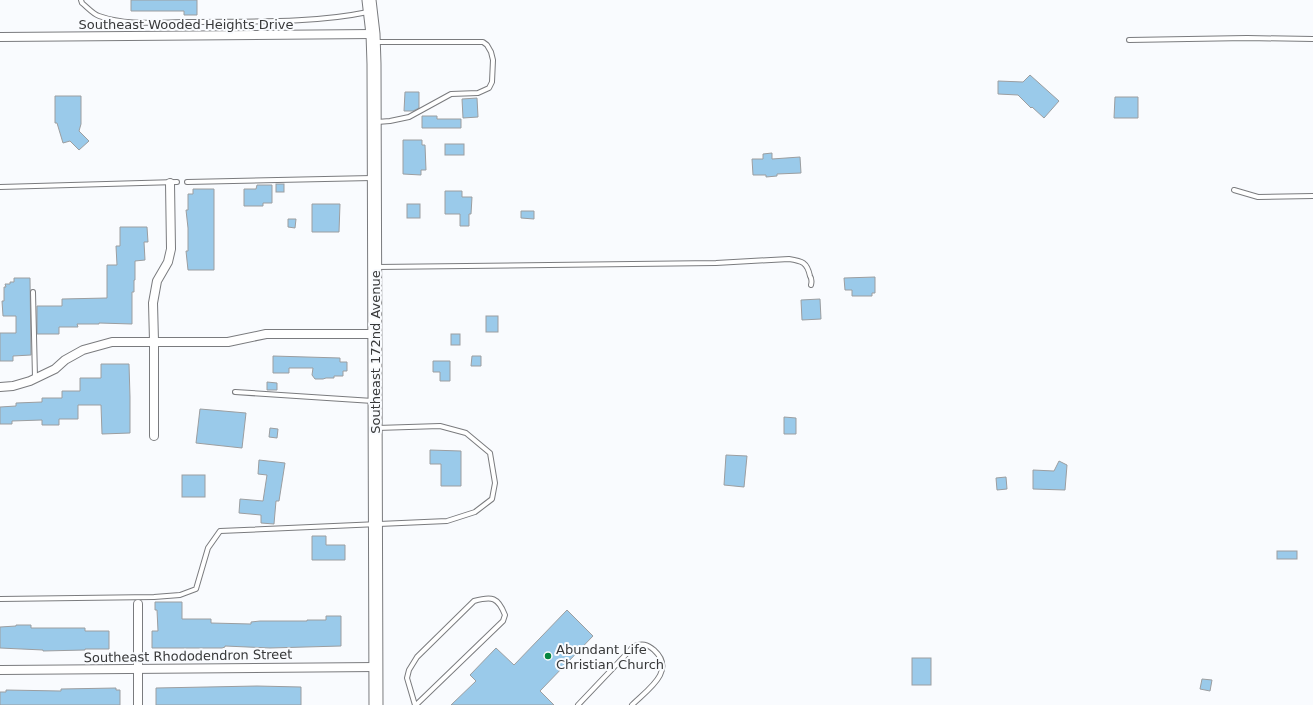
<svg xmlns="http://www.w3.org/2000/svg" width="1313" height="705" font-family="'DejaVu Sans',sans-serif">
	<rect width="100%" height="100%" fill="#f9fbfe"/>
	<g fill="#9acaea" stroke="#9c9ea0">
		<polygon points="131,0 197,0 197,15 184,15 184,11 131,11"/>
		<polygon points="1030,75 1059,101 1044,118 1032,107 1031,108 1018,95 998,94 998,81 1023,82"/>
		<polygon points="405,92 419,92 419,108 413,111 404,111"/>
		<polygon points="55,96 81,96 81,124 79,131 89,141 79,150 70,141 63,143 57,123 55,123"/>
		<polygon points="1115,97 1138,97 1138,118 1114,118"/>
		<polygon points="477,98 478,117 463,118 462,99"/>
		<polygon points="422,116 437,116 437,119 461,119 461,128 422,128"/>
		<polygon points="403,140 422,140 422,145 425,145 426,170 421,170 421,175 403,174"/>
		<rect x="445" y="144" width="19" height="11"/>
		<polygon points="772,153 772,159 800,157 801,173 777,174 777,176 766,177 766,175 753,175 752,159 763,159 763,154"/>
		<rect x="276" y="184" width="8" height="8"/>
		<polygon points="257,185 272,185 272,203 263,203 263,206 244,206 244,189 256,189"/>
		<polygon points="193,189 214,189 214,270 188,270 186,251 188,251 188,228 186,210 188,210 188,194 193,194"/>
		<polygon points="445,191 462,191 462,197 472,197 471,214 469,214 469,226 460,226 460,214 445,214"/>
		<polygon points="312,204 340,204 339,232 312,232"/>
		<rect x="407" y="204" width="13" height="14"/>
		<polygon points="521,211 534,211 534,219 521,218"/>
		<polygon points="288,219 296,219 295,228 288,227"/>
		<polygon points="120,227 147,227 148,242 144,242 145,260 135,261 135,280 134,280 134,292 132,292 132,324 99,323 99,324 77,324 78,327 59,327 59,334 37,334 37,306 62,306 62,299 107,298 107,265 117,265 116,246 120,246"/>
		<polygon points="875,277 875,293 872,293 872,296 852,296 852,290 845,290 844,278"/>
		<polygon points="14,278 30,278 31,355 13,356 13,361 0,361 0,333 16,333 16,316 3,316 2,301 4,301 4,287 6,287 5,284 10,284 10,282 14,282"/>
		<polygon points="820,299 821,319 802,320 801,300"/>
		<rect x="486" y="316" width="12" height="16"/>
		<rect x="451" y="334" width="9" height="11"/>
		<polygon points="273,356 340,358 340,362 347,362 347,371 343,371 343,376 334,376 334,378 326,378 323,379 315,379 312,375 313,368 289,368 289,373 273,373"/>
		<polygon points="472,356 481,356 481,366 471,366"/>
		<polygon points="433,361 450,361 450,381 440,381 440,372 433,372"/>
		<polygon points="101,364 129,364 130,397 130,433 102,434 101,405 78,405 78,419 59,419 59,425 42,425 42,420 12,421 12,424 0,424 0,407 16,406 16,403 42,402 42,398 62,398 62,391 80,391 80,378 101,378"/>
		<polygon points="267,382 277,383 277,390 267,390"/>
		<polygon points="200,409 246,413 242,448 196,443"/>
		<polygon points="784,417 796,418 796,434 784,434"/>
		<polygon points="270,428 278,429 277,438 269,437"/>
		<polygon points="430,450 461,451 461,486 441,486 441,464 430,464"/>
		<polygon points="726,455 747,456 744,487 724,485"/>
		<polygon points="259,460 285,463 279,501 276,501 274,524 261,523 261,515 239,513 240,499 263,501 267,475 258,474"/>
		<polygon points="1059,461 1067,465 1065,490 1033,489 1033,470 1054,471"/>
		<rect x="182" y="475" width="23" height="22"/>
		<polygon points="1006,477 1007,489 997,490 996,478"/>
		<polygon points="312,536 326,536 326,545 345,545 345,560 312,560"/>
		<rect x="1277" y="551" width="20" height="8"/>
		<polygon points="155,602 182,602 182,619 211,619 211,623 251,624 251,622 260,621 307,621 307,620 326,620 326,616 341,616 341,646 270,648 225,646 225,647 222,648 152,648 152,631 158,631 157,610 155,610"/>
		<polygon points="567,610 593,636 540,691 554,705 451,705 476,681 470,675 496,648 514,665"/>
		<polygon points="16,625 31,625 31,628 85,628 85,631 109,631 109,649 85,649 85,650 43,651 43,650 0,648 0,627 16,626"/>
		<rect x="912" y="658" width="19" height="27"/>
		<polygon points="1202,679 1212,680 1210,691 1200,689"/>
		<polygon points="257,686 301,687 301,705 156,705 156,688"/>
		<polygon points="116,688 116,690 120,690 120,705 0,705 0,692 6,692 6,690 61,691 61,689"/>
	</g>
	<g fill="none" stroke-linecap="round" stroke-linejoin="round">
		<defs>
			<g id="service">
				<path d="M81,0L82,3C87,7 93,14 99,16C127,26 160,22 189,22C249,21 310,24 368,12"/>
				<polyline points="1129,40 1247,38 1313,39"/>
				<polyline points="376,42 483,42 487,45 491,52 493,60 492,82 489,88 478,93 451,94 409,117 390,121 377,122"/>
				<polyline points="187,182 372,178"/>
				<polyline points="0,187 177,182"/>
				<polyline points="1234,190 1258,197 1313,196"/>
				<path d="M377,267L716,263L789,259C802,261 807,262 810,276C812,279 812,281 811,285"/>
				<polyline points="33,292 35,378"/>
				<polyline points="235,392 373,401"/>
				<polyline points="0,599 154,597 180,595 196,589 208,548 220,531 447,521 475,512 492,499 495,483 490,453 466,433 440,426 377,428"/>
				<path d="M415,705L407,678L409,670L417,657L474,601C492,596 498,597 505,615L503,621L416,705"/>
				<path d="M578,705L634,646C642,643 647,644 654,650C677,671 647,690 632,705"/>
			</g>
			<g id="minor">
				<polyline points="0,37 373,34"/>
				<polyline points="0,387 13,386 30,381 55,369 65,360 83,350 112,342 228,342 266,334 375,334"/>
				<polyline points="154,436 154,341 153,303 157,281 168,262 171,249 170,183"/>
				<polyline points="138,604 138,705"/>
				<polyline points="0,670 376,667"/>
			</g>
			<polyline id="primary" points="369,0 373,34 374,64 376,705"/>
		</defs>
		<use href="#service" stroke="#7a7b7e" stroke-width="6"/>
		<use href="#minor" stroke="#7a7b7e" stroke-width="10"/>
		<use href="#primary" stroke="#7a7b7e" stroke-width="15"/>
		<use href="#service" stroke="#fff" stroke-width="4"/>
		<use href="#minor" stroke="#fff" stroke-width="8"/>
		<use href="#primary" stroke="#fff" stroke-width="13"/>
	</g>
	<circle fill="#058640" stroke="#f9fbfe" stroke-width="1.5" cx="548" cy="656" r="4"/>
	<g text-anchor="middle" dominant-baseline="central" stroke-width="4" stroke-linejoin="round" paint-order="stroke">
		<g font-size="13" fill="#373839" stroke="#f9fbfe">
			<text x="186" y="24">Southeast Wooded Heights Drive</text>
			<text transform="translate(375 352) rotate(-90)">Southeast 172nd Avenue</text>
			<text transform="translate(188 656) rotate(-1)">Southeast Rhododendron Street</text>
		</g>
		<g font-size="13" fill="#373839" stroke="#f9fbfe" text-anchor="start">
			<text x="556" y="649">Abundant Life<tspan x="556" dy="15">Christian Church</tspan></text>
		</g>
	</g>
</svg>
